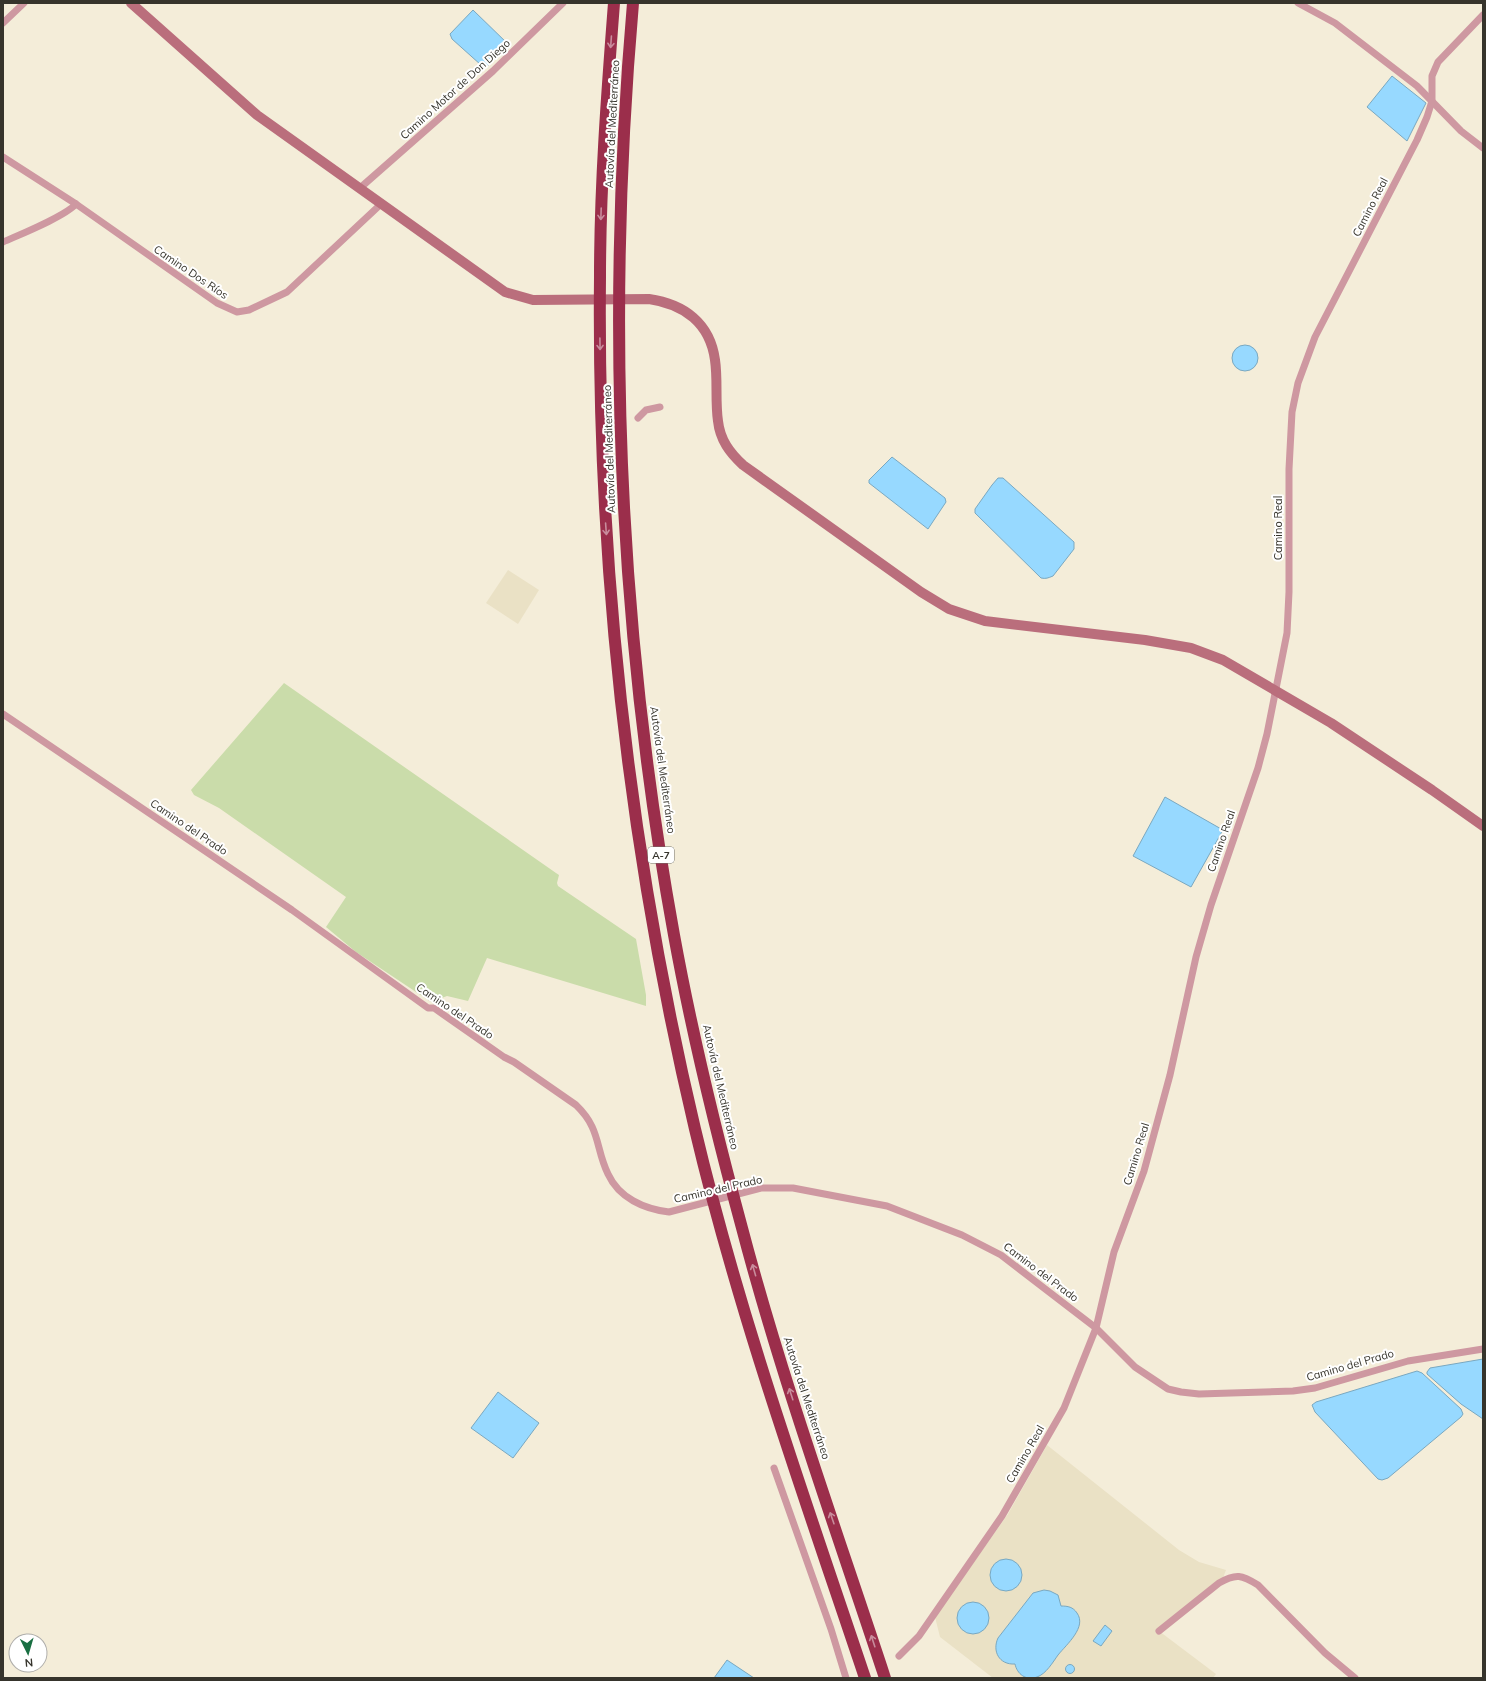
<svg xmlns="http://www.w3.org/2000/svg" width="1486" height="1681" font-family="Mulish,sans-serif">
	<rect width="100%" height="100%" fill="#f4edd9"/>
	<g fill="#eae1c5">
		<polygon points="508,570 539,590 518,624 486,603"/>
		<polygon points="1047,1445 1179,1550 1199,1562 1226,1570 1223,1578 1159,1631 1216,1674 1213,1678 993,1678 940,1637 935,1617 1008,1514"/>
	</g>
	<polygon fill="#cadcaa" points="284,683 556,873 559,875 557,883 558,886 636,939 646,995 646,1006 487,958 468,1001 447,996 431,1002 356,952 326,927 346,897 219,808 194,795 191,790"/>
	<g fill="#97d9ff" stroke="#7aa8c0">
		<polygon points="473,10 508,44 506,49 486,67 481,65 452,39 450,34"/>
		<polygon points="1392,76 1426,103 1407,141 1367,107"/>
		<circle cx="1245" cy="358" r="13"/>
		<polygon points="892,457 945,498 946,502 928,529 869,483 869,480"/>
		<path d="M998,478H1003L1074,542V549L1053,576C1048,578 1046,579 1041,578L975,513V509L992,485Z"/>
		<polygon points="1165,797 1223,830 1191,887 1133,856"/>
		<polygon points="1483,1359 1483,1419 1461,1404 1427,1374 1427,1372 1430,1368"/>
		<polygon points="1417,1371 1422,1373 1461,1409 1463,1414 1461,1417 1388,1478 1382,1480 1378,1479 1315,1412 1312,1405 1316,1402"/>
		<polygon points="498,1392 539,1423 513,1458 471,1428"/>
		<circle cx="1006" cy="1575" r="16"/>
		<path d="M1044,1590L1050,1591L1058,1595L1061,1606C1068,1606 1073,1607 1077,1613C1087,1627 1067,1644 1058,1655C1053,1662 1046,1674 1037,1677C1026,1681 1017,1674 1015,1664C999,1665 992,1651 998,1638L1033,1593Z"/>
		<circle cx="973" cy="1618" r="16"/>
		<polygon points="1105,1625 1112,1631 1101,1646 1093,1641"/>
		<polygon points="727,1660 754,1678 714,1678"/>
		<circle cx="1070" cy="1669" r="4.5"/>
	</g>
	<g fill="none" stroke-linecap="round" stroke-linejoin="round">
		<g stroke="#ce98a1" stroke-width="7">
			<polyline points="1298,3 1335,23 1417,86 1461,131 1483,148"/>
			<polyline points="3,23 24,3"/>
			<polyline points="3,157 76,204 217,303 237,312 249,310 287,292 381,204"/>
			<polyline points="360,188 493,71 563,3"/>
			<path d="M3,242C21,234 64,217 76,204"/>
			<polyline points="638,418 646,410 660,407"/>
			<path d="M3,714L292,910L428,1008H434L504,1057L514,1062L576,1105C601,1129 595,1147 608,1174C619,1198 644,1209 669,1212L761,1188H793L887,1206L962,1235L1001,1255L1096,1328L1135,1367L1168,1389L1181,1392L1199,1394L1293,1391L1315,1388L1408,1361L1483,1349"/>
			<polyline points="774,1468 831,1629 846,1678"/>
			<path d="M1159,1631L1219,1583C1236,1573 1242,1575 1258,1585L1325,1653L1355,1678"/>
			<polyline points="899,1656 919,1636 1002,1516 1064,1408 1096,1328 1114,1252 1144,1171 1170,1075 1196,957 1211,905 1258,768 1267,734 1287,633 1289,592 1289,469 1292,412 1298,383 1315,337 1417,140 1427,117 1432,101 1432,76 1438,62 1483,15"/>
		</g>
		<path stroke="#ba6e7c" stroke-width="10" d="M131,3L257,115L505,292L533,300L649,299C684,304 710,323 715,360C718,380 715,401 718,421C720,440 730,453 743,465L921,592L949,609L985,621L1145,640L1191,648L1223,660L1331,723L1432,790L1483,826"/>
		<g stroke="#9b2e4b" stroke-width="12">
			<path d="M614,3C607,94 600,186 600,277C597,564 629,850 695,1129C739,1315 804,1496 865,1678"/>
			<path d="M633,3C606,314 618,628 674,935C692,1034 716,1132 742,1228C782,1380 836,1529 885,1678"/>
		</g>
	</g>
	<defs><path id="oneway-shaft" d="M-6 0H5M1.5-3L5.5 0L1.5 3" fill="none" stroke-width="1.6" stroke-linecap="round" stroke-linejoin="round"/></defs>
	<g stroke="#c88c9c">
		<use href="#oneway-shaft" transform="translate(611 42) rotate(94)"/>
		<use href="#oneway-shaft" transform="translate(601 214) rotate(92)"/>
		<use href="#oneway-shaft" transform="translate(600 344) rotate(89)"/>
		<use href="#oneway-shaft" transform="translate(606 529) rotate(86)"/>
		<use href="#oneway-shaft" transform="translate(754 1270) rotate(-106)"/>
		<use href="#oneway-shaft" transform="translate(791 1394) rotate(-108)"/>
		<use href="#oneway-shaft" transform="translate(832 1518) rotate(-109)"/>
		<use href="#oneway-shaft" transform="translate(873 1641) rotate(-108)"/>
	</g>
	<g text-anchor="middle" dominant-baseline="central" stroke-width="4" stroke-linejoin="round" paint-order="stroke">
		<rect fill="#fff" stroke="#72716b" stroke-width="1" x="648" y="847" width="26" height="16" rx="3"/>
		<g font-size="10" font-weight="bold" fill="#36342c">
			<text x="661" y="855">A-7</text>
		</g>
		<g font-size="11" fill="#36342c" stroke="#fff">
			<text transform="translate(455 89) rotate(-42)">Camino Motor de Don Diego</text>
			<text transform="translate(612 124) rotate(-87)">Autovía del Mediterráneo</text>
			<text transform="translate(1370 207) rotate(-63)">Camino Real</text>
			<text transform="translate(191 272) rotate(34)">Camino Dos Ríos</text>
			<text transform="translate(609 449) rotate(-92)">Autovía del Mediterráneo</text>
			<text transform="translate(1278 528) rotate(-90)">Camino Real</text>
			<text transform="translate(663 770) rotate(82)">Autovía del Mediterráneo</text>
			<text transform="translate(189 827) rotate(34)">Camino del Prado</text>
			<text transform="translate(1221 841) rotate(-71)">Camino Real</text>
			<text transform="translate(455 1011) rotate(34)">Camino del Prado</text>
			<text transform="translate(721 1087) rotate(77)">Autovía del Mediterráneo</text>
			<text transform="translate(1136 1154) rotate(-73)">Camino Real</text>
			<text transform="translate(718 1189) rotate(-13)">Camino del Prado</text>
			<text transform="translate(1041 1272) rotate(37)">Camino del Prado</text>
			<text transform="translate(1350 1365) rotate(-16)">Camino del Prado</text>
			<text transform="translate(807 1398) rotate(72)">Autovía del Mediterráneo</text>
			<text transform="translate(1025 1454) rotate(-60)">Camino Real</text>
		</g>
	</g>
	<rect width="1486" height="1681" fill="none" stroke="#36342c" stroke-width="8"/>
	<g transform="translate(28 1653) rotate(175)"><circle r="19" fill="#ffffff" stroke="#afaeab"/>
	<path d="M0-3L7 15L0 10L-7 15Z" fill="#196f42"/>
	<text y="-6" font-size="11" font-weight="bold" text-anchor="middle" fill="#36342c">N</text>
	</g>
</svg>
